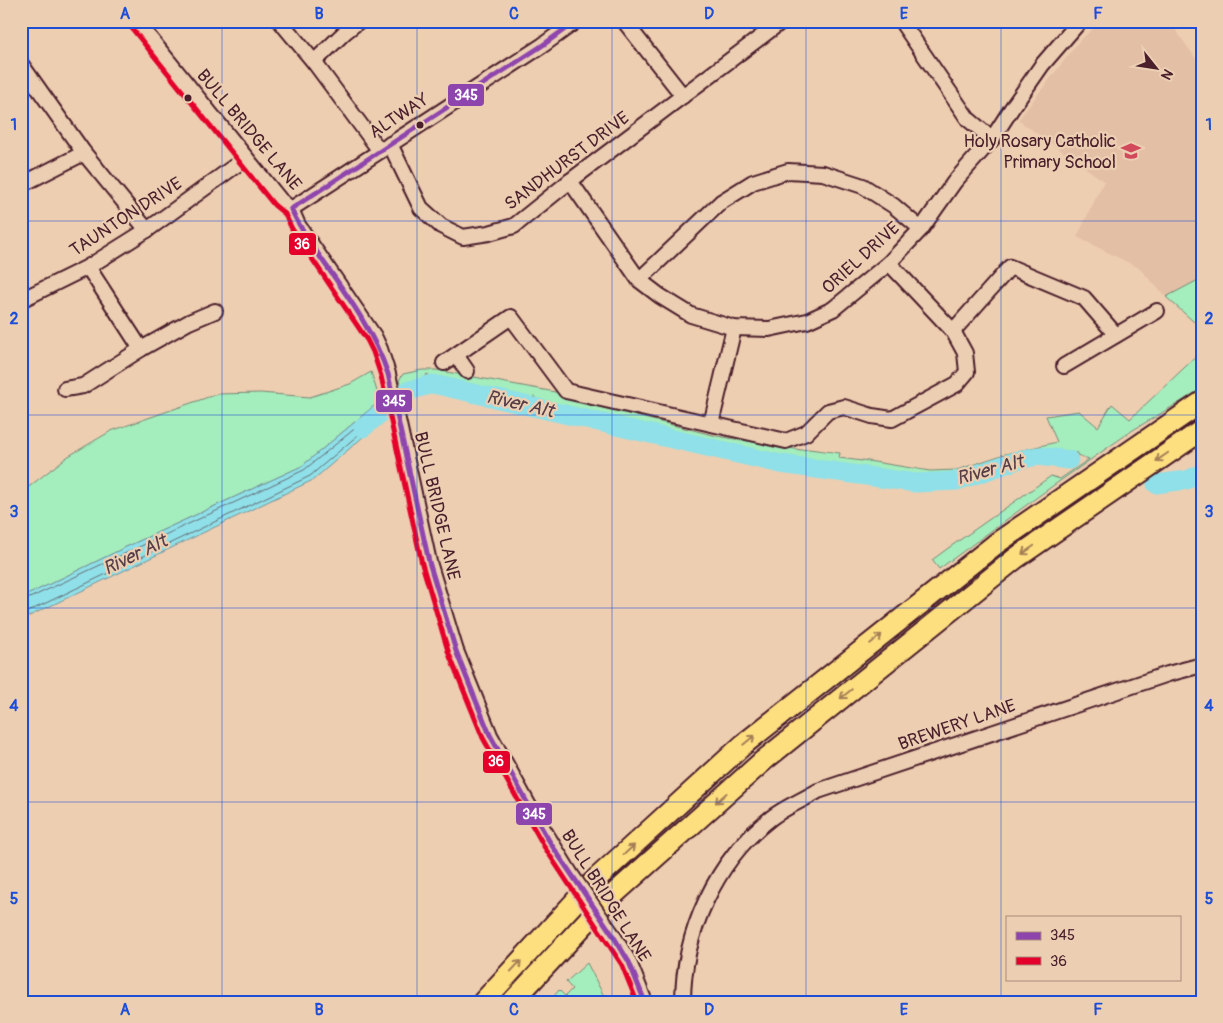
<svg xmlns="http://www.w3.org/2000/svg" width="1223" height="1023" font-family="Pangolin,sans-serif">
	<rect width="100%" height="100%" fill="#eeceb1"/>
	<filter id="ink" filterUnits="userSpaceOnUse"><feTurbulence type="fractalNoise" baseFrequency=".02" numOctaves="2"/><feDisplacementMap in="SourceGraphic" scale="10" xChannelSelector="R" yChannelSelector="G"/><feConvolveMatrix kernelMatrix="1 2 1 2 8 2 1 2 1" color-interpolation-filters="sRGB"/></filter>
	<g filter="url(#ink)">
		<polygon fill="#e3bfa5" points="1102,21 1169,21 1202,67 1202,278 1166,297 1139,268 1077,237 1104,181 1018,120 1080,40"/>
		<g fill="#a4edbc" stroke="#778674">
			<polygon points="1202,278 1202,329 1166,297"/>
			<polygon points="1202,351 1202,389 1133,430 1047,490 939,569 932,560 947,549 1051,476 1060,479 1089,459 1077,455 1077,452 1076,452 1074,455 1057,452 1032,452 1016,455 951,477 918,479 902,477 821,465 750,451 536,403 535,397 533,397 533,402 432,381 428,374 426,375 428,382 402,391 399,380 403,374 422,370 436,370 566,394 575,401 717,436 801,450 809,449 840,453 839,458 862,461 862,460 930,471 957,470 1005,454 1057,442 1046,416 1079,411 1098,427 1112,404 1130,419"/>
			<polygon points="371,372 380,401 302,466 126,547 21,598 21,493 67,457 111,431 217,394 260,393 310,397 350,384"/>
			<polygon points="587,963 607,1002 549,1002 559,990 565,996 572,989 566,982"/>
		</g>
		<polygon fill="#8fe0e8" stroke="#73939c" points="380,401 384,419 313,480 21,620 21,598 126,547 302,466"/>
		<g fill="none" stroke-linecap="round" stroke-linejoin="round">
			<polyline stroke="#666c77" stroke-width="1" points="21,602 304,470 374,413 378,414 378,418 310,476 21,615"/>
			<g stroke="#8fe0e8" stroke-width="19">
				<polyline points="363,428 407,391 433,384 781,464 916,483 957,481 1018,460 1038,456 1069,460"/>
				<polyline points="1156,484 1187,480 1202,473"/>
			</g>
			<defs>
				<g id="minor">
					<polyline points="136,21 280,200 291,209 298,225 374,336 380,349 388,374 429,562 456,651 490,735 529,806 570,873"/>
					<polyline points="280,21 314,62 380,151"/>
					<polyline points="624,21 683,96"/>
					<polyline points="901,21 968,119 992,139"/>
					<polyline points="314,62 345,32 359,21"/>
					<polyline points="21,64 84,153 147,230"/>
					<polyline points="390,144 421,208 441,226 463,237 489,233 514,226 570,181 782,21"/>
					<polyline points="570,181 639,280 660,296 691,315 734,328 769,329 807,321 833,309 889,263 921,229 955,181 992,139 1012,108 1042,65 1080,21"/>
					<polyline points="21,185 84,153"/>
					<polyline points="291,209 543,45 576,21"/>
					<polyline points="88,267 141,349"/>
					<polyline points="639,280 721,202 753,182 788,171 823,173 863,186 894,206 921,229"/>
					<polyline points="21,300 88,267 147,230 246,158"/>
					<polyline points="953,331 1010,267 1084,298 1116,335"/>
					<polyline points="456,355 467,371"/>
					<polyline points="444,363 511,317 566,391 786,441 806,433 828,411 844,407 872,416 892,419 957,384 967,372 965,353 953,331 889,263"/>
					<polyline points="1064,366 1157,311"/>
					<polyline points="65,389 83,386 141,349 189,322 215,311"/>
					<polyline points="711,424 734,328"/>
					<polyline points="612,934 629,962 645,1002"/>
					<path d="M683,1002C683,933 716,860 771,818C785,807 803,800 818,791L1168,674L1202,665"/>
				</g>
				<g id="highway">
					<polyline points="483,1002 595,880 744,744 997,543 1202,402"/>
					<polyline points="512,1002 604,903 763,761 1016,558 1202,430"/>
				</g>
			</defs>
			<use href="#minor" stroke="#4a1f2b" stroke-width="18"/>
			<use href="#highway" stroke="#4a1f2b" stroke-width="24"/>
			<use href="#minor" stroke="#eccfb3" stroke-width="14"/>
			<use href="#highway" stroke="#fedf80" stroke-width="20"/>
			<defs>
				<polyline id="minor-bridge" points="570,873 612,934"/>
			</defs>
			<use href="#minor-bridge" stroke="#4a1f2b" stroke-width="18" stroke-linecap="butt"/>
			<use href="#minor-bridge" stroke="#eccfb3" stroke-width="14"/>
			<defs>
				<g id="bus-1">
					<path d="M291,209C300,229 313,246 325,264C350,299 374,333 388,374L429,562L456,651L474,696L490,735L529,806L551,844L612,934L629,962L645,1002"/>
					<polyline points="291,209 543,45 576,21"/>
				</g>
				<polyline id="bus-2" points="130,26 274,205 285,214 292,229 367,340 373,352 381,376 422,564 449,654 483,738 545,848 622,965 637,1002"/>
			</defs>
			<use href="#bus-1" stroke="#eccfb3" stroke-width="9"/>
			<use href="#bus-2" stroke="#eccfb3" stroke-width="9"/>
			<use href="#bus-1" stroke="#8e44ad" stroke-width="5"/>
			<use href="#bus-2" stroke="#e4002b" stroke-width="5"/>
		</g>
		<defs><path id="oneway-shaft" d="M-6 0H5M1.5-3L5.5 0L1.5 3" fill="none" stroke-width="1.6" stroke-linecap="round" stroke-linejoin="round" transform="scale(1.25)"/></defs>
		<g stroke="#a47f56">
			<use href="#oneway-shaft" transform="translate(1162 457) rotate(145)"/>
			<use href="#oneway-shaft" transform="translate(1028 550) rotate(145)"/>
			<use href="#oneway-shaft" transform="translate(876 639) rotate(-39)"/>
			<use href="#oneway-shaft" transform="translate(846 694) rotate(141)"/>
			<use href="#oneway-shaft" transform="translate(749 740) rotate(-39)"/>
			<use href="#oneway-shaft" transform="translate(721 798) rotate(138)"/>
			<use href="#oneway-shaft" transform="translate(629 850) rotate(-42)"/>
			<use href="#oneway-shaft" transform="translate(516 966) rotate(-47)"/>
		</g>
	</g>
	<path fill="none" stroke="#1d4ed8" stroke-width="1" stroke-opacity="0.55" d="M222,21V1002M417,21V1002M612,21V1002M806,21V1002M1001,21V1002M21,221H1202M21,415H1202M21,608H1202M21,802H1202"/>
	<defs>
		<symbol id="school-bare" viewBox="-9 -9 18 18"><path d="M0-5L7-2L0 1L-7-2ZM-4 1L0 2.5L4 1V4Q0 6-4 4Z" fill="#d1495b" stroke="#eccfb3" stroke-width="2.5" paint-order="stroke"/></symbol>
	</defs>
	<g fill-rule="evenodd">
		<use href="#school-bare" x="1117" y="137" width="28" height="28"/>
	</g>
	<g fill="#4a1f2b" stroke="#eccfb3" stroke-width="2">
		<circle cx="188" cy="98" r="4.5"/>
		<circle cx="420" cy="125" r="4.5"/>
	</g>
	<g text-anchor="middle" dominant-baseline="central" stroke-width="4.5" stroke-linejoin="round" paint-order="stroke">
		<g font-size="18" fill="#4a1f2b" stroke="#eccfb3">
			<text transform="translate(399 116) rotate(-33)">ALTWAY</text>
			<text transform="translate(249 130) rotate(50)">BULL BRIDGE LANE</text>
			<text transform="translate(567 161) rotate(-37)">SANDHURST DRIVE</text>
			<text transform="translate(126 217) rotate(-33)">TAUNTON DRIVE</text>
			<text transform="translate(861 258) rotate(-42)">ORIEL DRIVE</text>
			<text transform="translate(437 506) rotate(77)">BULL BRIDGE LANE</text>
			<text transform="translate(957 725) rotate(-19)">BREWERY LANE</text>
			<text transform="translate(606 896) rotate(58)">BULL BRIDGE LANE</text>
		</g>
		<g font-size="18" fill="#4a1f2b" stroke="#eccfb3" text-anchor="end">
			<text x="1116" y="141">Holy Rosary Catholic<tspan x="1116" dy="21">Primary School</tspan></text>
		</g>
		<g font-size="19" font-style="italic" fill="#543c47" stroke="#eccfb3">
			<text transform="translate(520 404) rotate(13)">River Alt</text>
			<text transform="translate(990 470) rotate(-15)">River Alt</text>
			<text transform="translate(135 555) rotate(-26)">River Alt</text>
		</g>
	</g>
	<g stroke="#eccfb3" stroke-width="2">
		<rect x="447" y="83" width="38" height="24" rx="5" fill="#8e44ad"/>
		<rect x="288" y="232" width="29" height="24" rx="5" fill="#e4002b"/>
		<rect x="375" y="389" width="38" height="24" rx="5" fill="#8e44ad"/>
		<rect x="482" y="750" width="29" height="24" rx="5" fill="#e4002b"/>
		<rect x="515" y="802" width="38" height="24" rx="5" fill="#8e44ad"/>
	</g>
	<g font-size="14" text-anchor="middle" font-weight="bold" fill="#fff">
		<text x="466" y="100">345</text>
		<text x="302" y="249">36</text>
		<text x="394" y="406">345</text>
		<text x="496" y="766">36</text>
		<text x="534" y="819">345</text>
	</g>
	<rect width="1223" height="1023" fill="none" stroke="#eccfb3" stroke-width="55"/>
	<rect x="1006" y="916" width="175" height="65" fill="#eccfb3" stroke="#ab897d"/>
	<rect x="1016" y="932" width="25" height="8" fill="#8e44ad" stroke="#ab897d"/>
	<text x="1050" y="940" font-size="15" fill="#4a1f2b">345</text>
	<rect x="1016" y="957" width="25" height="8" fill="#e4002b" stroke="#ab897d"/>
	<text x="1050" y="966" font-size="15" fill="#4a1f2b">36</text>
	<g transform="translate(1156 68) rotate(120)" stroke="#eccfb3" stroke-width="4" paint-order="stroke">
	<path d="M0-4L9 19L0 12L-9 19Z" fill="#4a1f2b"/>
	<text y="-8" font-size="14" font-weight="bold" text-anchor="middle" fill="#4a1f2b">N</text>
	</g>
	<rect x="28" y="28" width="1168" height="968" fill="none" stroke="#1d4ed8" stroke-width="2"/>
	<g font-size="16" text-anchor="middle" font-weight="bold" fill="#1d4ed8">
		<text x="125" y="19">A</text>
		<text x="319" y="19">B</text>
		<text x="514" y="19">C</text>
		<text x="709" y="19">D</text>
		<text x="904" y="19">E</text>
		<text x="1098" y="19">F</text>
		<text x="14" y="130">1</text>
		<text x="1209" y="130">1</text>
		<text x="14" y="324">2</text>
		<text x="1209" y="324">2</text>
		<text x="14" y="517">3</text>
		<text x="1209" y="517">3</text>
		<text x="14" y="711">4</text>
		<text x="1209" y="711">4</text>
		<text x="14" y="904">5</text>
		<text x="1209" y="904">5</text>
		<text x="125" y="1015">A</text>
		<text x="319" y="1015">B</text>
		<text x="514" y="1015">C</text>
		<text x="709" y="1015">D</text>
		<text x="904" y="1015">E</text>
		<text x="1098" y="1015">F</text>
	</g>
</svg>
